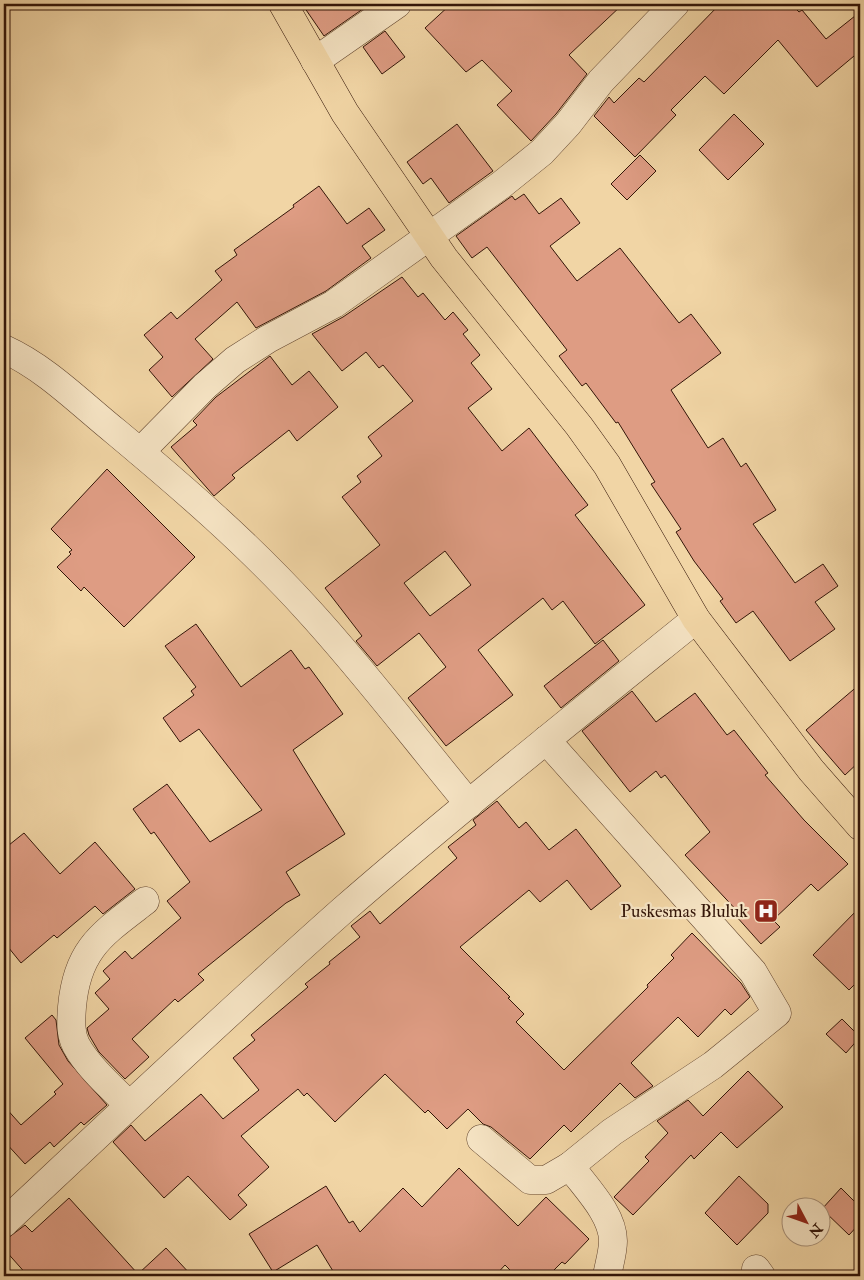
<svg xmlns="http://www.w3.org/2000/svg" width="864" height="1280" font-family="'IM FELL Double Pica',serif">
	<rect width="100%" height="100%" fill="#f1d5a5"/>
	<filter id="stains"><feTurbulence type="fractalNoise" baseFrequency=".004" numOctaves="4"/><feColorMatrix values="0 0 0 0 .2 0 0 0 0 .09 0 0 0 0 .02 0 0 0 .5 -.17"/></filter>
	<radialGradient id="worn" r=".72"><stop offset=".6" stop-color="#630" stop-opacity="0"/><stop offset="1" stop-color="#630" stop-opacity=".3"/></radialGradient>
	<g fill="#de9c83" stroke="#331508" fill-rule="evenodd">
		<polygon points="302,4 370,4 324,36"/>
		<polygon points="451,4 623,4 569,55 587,74 556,114 531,141 497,105 512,91 482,60 466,72 425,28"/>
		<polygon points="720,4 791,4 799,12 802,10 826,39 860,12 860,51 817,87 778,40 724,94 705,76 671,110 676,115 635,157 594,116 609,97 614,103 639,78 644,82"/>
		<polygon points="385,31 405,57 382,74 363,47"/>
		<polygon points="734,114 764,144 728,180 699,150"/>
		<polygon points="457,124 493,171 449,203 431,178 423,184 407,162"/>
		<polygon points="640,155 656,171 627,200 611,184"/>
		<polygon points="319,186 347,224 369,208 385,230 362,246 371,258 326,291 256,328 237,302 195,339 213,359 172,397 149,370 163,357 144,335 171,312 177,319 222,280 215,271 237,255 234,250 294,207 293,205"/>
		<polygon points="524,194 539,214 561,198 580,223 550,246 577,281 620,248 679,323 691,314 721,353 671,390 708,448 723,438 741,467 746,463 776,510 753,524 795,583 823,564 838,586 815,602 835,629 790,661 753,611 736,623 720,601 723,599 694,561 676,532 681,529 651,484 655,482 618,422 616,423 586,383 582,386 559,356 567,350 487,247 472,258 456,236 512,196 515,200"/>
		<path d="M402,277L418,297L423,293L445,320L453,312L468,330L463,334L480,355L471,363L492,389L468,408L502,451L529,428L588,505L575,515L645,605L595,644L563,601L552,610L543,598L478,650L513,695L446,746L408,698L446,667L419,633L377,666L356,641L362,636L325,588L380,545L342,497L361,482L357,476L382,456L368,437L413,401L383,365L379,368L366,352L342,371L312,334L343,317ZM445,551L471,585L430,616L404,583Z"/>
		<polygon points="270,356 292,385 309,371 338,407 297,441 289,430 232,475 235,478 214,496 171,447 197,425 193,421 216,397"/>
		<polygon points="107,469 195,557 124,627 84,587 81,591 57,567 71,554 69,552 72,550 51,529"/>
		<polygon points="196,624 241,687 291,650 305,669 309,667 323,686 343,714 293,750 345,834 286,872 300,895 286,903 198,974 204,980 178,1002 175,999 132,1039 149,1057 125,1079 99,1052 89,1035 87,1028 109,1009 95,993 110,979 103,971 125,951 132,959 181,918 167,901 190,882 154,832 151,834 133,809 167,784 210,842 262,810 199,729 180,742 163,718 194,695 191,691 196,687 165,646"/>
		<polygon points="603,640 619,661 561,708 544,686"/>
		<polygon points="860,684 860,761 845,775 806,730"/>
		<polygon points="632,691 656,722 695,693 727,735 734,730 768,773 765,775 804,820 848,864 818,891 811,884 773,920 780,927 761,944 736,916 739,913 685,855 710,832 665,775 661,778 656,771 630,792 582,731"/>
		<polygon points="497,801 519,828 526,822 549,850 576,829 621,886 591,910 567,880 540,902 529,890 460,947 510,997 508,998 524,1014 516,1022 564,1070 648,987 647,985 674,958 671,955 692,933 741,983 750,997 731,1015 725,1009 698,1037 678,1017 631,1063 653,1086 635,1098 620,1083 571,1132 564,1125 530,1159 491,1127 483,1124 468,1109 447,1129 428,1110 425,1113 385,1074 335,1122 307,1093 304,1096 298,1089 241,1136 269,1167 238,1195 247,1205 230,1220 188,1176 164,1198 113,1142 131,1125 145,1141 201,1094 223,1119 259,1090 233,1058 255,1040 251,1035 308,987 305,984 330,964 329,962 360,937 351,926 370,911 380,924 457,858 448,847 476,825 473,820"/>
		<polygon points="24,833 60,874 95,842 135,889 103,914 95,906 57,938 54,935 21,963 4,942 4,849"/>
		<polygon points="860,907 860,979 849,990 813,955"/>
		<polygon points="52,1015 56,1020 59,1045 68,1061 107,1105 84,1125 81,1122 54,1147 50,1142 25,1164 4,1141 4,1106 21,1125 56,1094 54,1092 63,1084 25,1038"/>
		<polygon points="842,1019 860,1037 846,1053 826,1034"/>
		<polygon points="748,1071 783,1107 737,1148 721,1132 694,1159 691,1155 633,1215 614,1197 649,1161 645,1157 668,1133 657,1121 688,1100 703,1116"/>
		<polygon points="459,1168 518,1226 546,1197 589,1239 565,1264 562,1262 548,1276 516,1276 505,1265 495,1276 336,1276 317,1245 273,1272 249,1234 326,1186 349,1223 353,1221 360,1232 403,1188 422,1207"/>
		<polygon points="739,1176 768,1204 768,1213 737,1245 705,1213"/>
		<polygon points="841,1188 860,1207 860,1223 849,1235 822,1209"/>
		<polygon points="69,1198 138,1274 166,1248 192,1276 28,1276 4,1249 4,1241 25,1225 32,1232"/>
	</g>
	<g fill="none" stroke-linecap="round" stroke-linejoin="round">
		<defs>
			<g id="minor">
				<polyline points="315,61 397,4"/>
				<path d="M4,349C46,368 80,403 116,432C182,487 249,545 307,609C364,671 415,739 469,804"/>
				<polyline points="140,452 205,386 235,360 268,339 334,304 501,185 542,152 568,124 601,81 675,4"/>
				<path d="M546,740L753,972L777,1013L713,1065L612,1132L570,1166C585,1187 613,1214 613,1241C613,1252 609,1265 607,1276"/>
				<path d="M129,1105C111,1087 88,1067 76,1045C70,1033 71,1020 72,1007C77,949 102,934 145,901"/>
				<polyline points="481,1139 530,1180 546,1180 570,1166"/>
				<path d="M4,1223C116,1118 228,1012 343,910C458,810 577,715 696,619"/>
				<polyline points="756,1269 761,1276"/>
			</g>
			<polyline id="major" points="283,4 345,113 444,258 579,426 607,465 696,619 811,770 860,826"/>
		</defs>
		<use href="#minor" stroke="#62452f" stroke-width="29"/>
		<use href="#major" stroke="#331508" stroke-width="29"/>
		<use href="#minor" stroke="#f6e4c4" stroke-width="28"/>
		<use href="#major" stroke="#f1d5a5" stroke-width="28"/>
	</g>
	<defs>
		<symbol id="hospital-square" viewBox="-11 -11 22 22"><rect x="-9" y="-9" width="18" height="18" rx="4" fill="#8f2418" stroke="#f6e4c4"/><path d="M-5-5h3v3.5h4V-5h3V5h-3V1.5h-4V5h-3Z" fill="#fff"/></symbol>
	</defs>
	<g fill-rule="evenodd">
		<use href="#hospital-square" x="752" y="897" width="28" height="28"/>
	</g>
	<g text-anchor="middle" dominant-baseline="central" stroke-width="4.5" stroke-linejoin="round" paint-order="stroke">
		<g font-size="18" fill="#331508" stroke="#f6e4c4" text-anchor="end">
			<text x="748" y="911">Puskesmas Bluluk</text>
		</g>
	</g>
	<rect width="864" height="1280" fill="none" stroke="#f1d5a5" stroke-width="20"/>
	<rect x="5" y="5" width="854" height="1270" fill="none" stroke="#331508" stroke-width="2.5"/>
	<rect x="10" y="10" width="844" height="1260" fill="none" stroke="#331508"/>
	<g transform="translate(806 1222) rotate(131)"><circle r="24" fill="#f6e4c4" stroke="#a89179"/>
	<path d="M0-4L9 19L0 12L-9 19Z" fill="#8f2418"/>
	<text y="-8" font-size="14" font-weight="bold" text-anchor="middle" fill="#331508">N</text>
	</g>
	<rect width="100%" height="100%" filter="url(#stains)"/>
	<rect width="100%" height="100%" fill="url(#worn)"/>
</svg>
